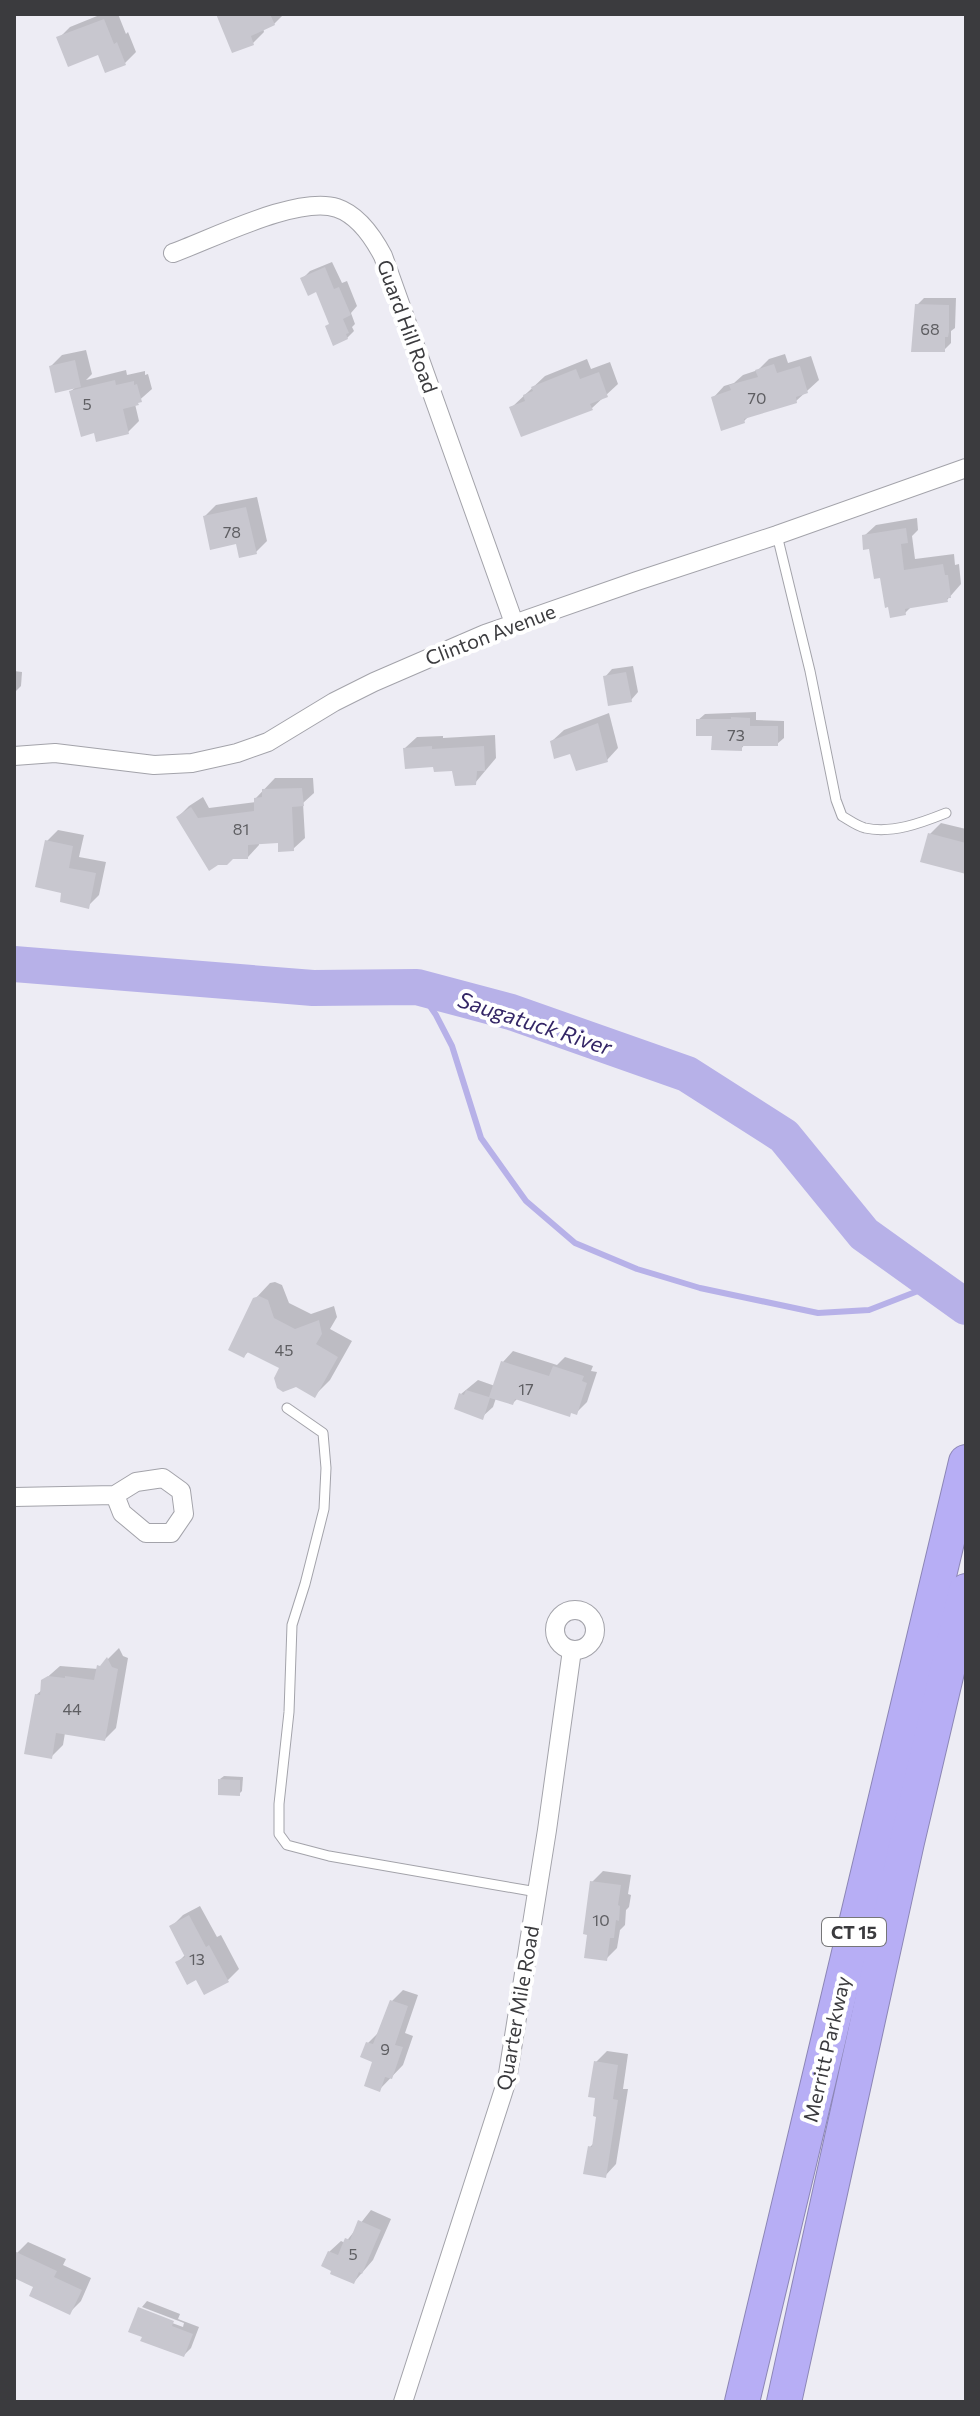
<svg xmlns="http://www.w3.org/2000/svg" width="980" height="2416" font-family="Commissioner,sans-serif">
	<rect width="100%" height="100%" fill="#edecf4"/>
	<g fill="#0003">
		<polygon points="102,14 118,14 126,34 128,32 136,52 125,63 59,38 70,27"/>
		<polygon points="218,14 284,14 274,24 263,28 264,32 253,43"/>
		<polygon points="332,262 342,283 347,281 357,306 351,313 355,324 352,327 354,331 347,338 331,323 317,290 303,278 310,271"/>
		<polygon points="924,298 956,298 955,328 951,331 951,343 944,350 917,305"/>
		<polygon points="86,350 92,374 86,380 126,370 127,375 145,371 145,375 148,374 152,389 135,404 139,421 128,432 95,431 71,391 77,386 51,366 62,355"/>
		<polygon points="785,354 788,363 811,356 819,380 796,401 750,415 744,421 713,398 724,386 734,383 743,375 758,370 769,359"/>
		<polygon points="587,359 591,369 610,362 618,384 592,408 512,407 545,376"/>
		<polygon points="257,497 267,541 256,552 237,542 205,516 216,505"/>
		<polygon points="917,518 918,530 912,536 915,559 954,554 955,565 959,564 961,584 947,600 913,605 905,613 882,576 864,536 876,525"/>
		<polygon points="633,666 638,692 631,700 605,677 612,669"/>
		<polygon points="14,671 22,672 21,686 14,693"/>
		<polygon points="756,712 756,720 784,721 784,738 777,744 745,744 741,749 714,734 698,720 705,714"/>
		<polygon points="609,713 618,748 607,760 572,752 552,741 564,730"/>
		<polygon points="495,735 496,758 475,783 454,769 435,765 405,748 417,737 443,736 443,738"/>
		<polygon points="275,778 313,778 314,793 303,803 305,838 293,849 280,841 259,843 259,845 248,857 178,817 189,806 203,797 209,808 256,802 256,798"/>
		<polygon points="941,823 966,829 966,872 930,834"/>
		<polygon points="58,830 84,835 79,857 106,862 99,895 88,906 64,891 47,841"/>
		<polygon points="275,1282 282,1285 289,1303 311,1314 334,1306 337,1317 330,1329 352,1341 330,1380 315,1395 282,1367 249,1351 244,1356 255,1299 270,1283"/>
		<polygon points="513,1351 557,1365 565,1357 593,1366 591,1371 597,1372 587,1402 577,1412 518,1398 513,1403 496,1398 493,1407 482,1417 461,1394 478,1380 495,1386 503,1362"/>
		<polygon points="119,1648 123,1656 128,1658 116,1728 105,1739 65,1733 63,1745 51,1757 36,1695 43,1689 43,1681 60,1666 98,1669"/>
		<polygon points="224,1776 243,1777 242,1791 239,1794 220,1779"/>
		<polygon points="603,1871 631,1875 628,1894 631,1895 629,1907 626,1910 625,1925 620,1930 617,1948 606,1959 592,1882"/>
		<polygon points="200,1906 217,1937 221,1935 239,1969 228,1980 196,1977 177,1963 186,1954 172,1926 183,1915"/>
		<polygon points="403,1990 418,1995 405,2033 413,2036 403,2065 380,2089 375,2060 368,2043 379,2032 392,2001"/>
		<polygon points="607,2051 628,2054 623,2089 628,2089 616,2164 605,2176 590,2147 594,2143 598,2115 596,2062"/>
		<polygon points="371,2210 391,2219 373,2260 354,2282 329,2252 341,2241 345,2243"/>
		<polygon points="28,2242 66,2259 63,2265 91,2278 81,2301 70,2312 36,2286 14,2276 14,2260 17,2253"/>
		<polygon points="147,2301 180,2314 178,2319 199,2327 191,2348 184,2355 143,2339 144,2336 131,2331 140,2308 140,2311 183,2327 184,2323 142,2307"/>
	</g>
	<g fill="none" stroke-linecap="round" stroke-linejoin="round">
		<polyline stroke="#b7b1e8" stroke-width="6" points="417,987 436,1015 452,1046 481,1138 526,1201 575,1243 637,1269 700,1288 818,1313 869,1310 936,1284"/>
		<polyline stroke="#b7b1e8" stroke-width="36" points="14,964 313,988 417,987 511,1012 687,1074 784,1136 864,1234 966,1307"/>
	</g>
	<g fill="#c8c7cf">
		<polygon points="216,14 270,14 275,25 251,36 254,45 232,53"/>
		<polygon points="104,19 114,44 117,42 126,65 105,73 98,55 68,67 56,37"/>
		<polygon points="325,267 334,289 339,287 351,315 343,319 349,333 346,334 348,339 333,346 325,326 329,324 316,292 308,296 300,278"/>
		<polygon points="915,304 949,305 949,332 948,337 945,337 945,352 911,352"/>
		<polygon points="75,360 81,387 55,393 49,366"/>
		<polygon points="774,364 777,373 800,366 808,393 796,397 797,403 744,419 745,423 721,431 711,397 731,390 729,385 758,377 755,370"/>
		<polygon points="576,369 580,379 599,372 608,397 590,404 593,410 521,437 509,407 525,401 523,395 533,391 531,387"/>
		<polygon points="115,380 116,385 134,381 134,385 137,384 142,402 138,403 139,405 123,409 129,434 96,442 94,433 81,437 69,391"/>
		<polygon points="246,507 257,554 239,558 236,544 210,550 203,516"/>
		<polygon points="906,528 908,543 901,544 904,570 943,564 945,575 948,575 951,598 947,598 948,602 905,609 906,615 890,618 888,607 885,608 880,578 874,579 869,549 863,550 862,535"/>
		<polygon points="626,672 632,702 608,706 603,676"/>
		<polygon points="731,717 750,718 750,726 778,726 778,746 742,746 742,751 711,750 712,736 696,736 696,719 731,719"/>
		<polygon points="598,723 608,762 576,771 570,754 554,759 550,741"/>
		<polygon points="432,746 432,749 484,746 485,771 477,771 476,785 455,786 452,771 434,772 433,767 405,769 403,748"/>
		<polygon points="302,788 304,806 292,807 294,851 278,852 278,843 248,845 248,859 233,859 227,865 218,865 209,871 176,817 191,807 198,818 254,811 254,798 262,797 262,789"/>
		<polygon points="928,833 966,843 966,874 920,862"/>
		<polygon points="45,840 73,846 69,868 96,873 89,909 60,902 61,893 35,887"/>
		<polygon points="259,1296 268,1300 274,1318 295,1329 319,1320 322,1334 316,1344 338,1357 315,1398 296,1387 283,1392 277,1388 274,1378 279,1368 247,1352 244,1358 228,1350 253,1298"/>
		<polygon points="501,1361 549,1376 553,1366 584,1376 582,1381 587,1383 577,1415 571,1413 570,1417 515,1399 513,1405 490,1398 483,1420 454,1409 459,1393 464,1395 466,1390 489,1397"/>
		<polygon points="107,1657 112,1667 118,1669 105,1741 56,1733 52,1759 24,1754 35,1694 40,1695 41,1680 48,1676 65,1678 65,1676 94,1680 97,1665 100,1666"/>
		<polygon points="218,1779 240,1780 240,1796 218,1795"/>
		<polygon points="590,1881 621,1885 618,1905 620,1906 619,1921 616,1920 614,1938 610,1938 607,1961 584,1958 587,1935 583,1934"/>
		<polygon points="189,1915 206,1947 209,1945 229,1982 204,1995 196,1980 187,1985 175,1962 185,1957 169,1926"/>
		<polygon points="390,2000 408,2006 395,2045 403,2047 392,2079 385,2077 380,2092 364,2086 372,2062 360,2057 366,2042 373,2044"/>
		<polygon points="594,2061 618,2065 613,2099 618,2100 606,2178 583,2174 588,2146 592,2147 596,2117 593,2116 595,2098 588,2097"/>
		<polygon points="358,2220 381,2230 362,2274 359,2272 354,2284 330,2274 331,2271 321,2266 328,2251 338,2255 345,2238 350,2240"/>
		<polygon points="14,2251 57,2271 54,2277 82,2290 70,2315 29,2296 33,2287 14,2278"/>
		<polygon points="138,2307 174,2321 172,2326 193,2334 184,2357 140,2341 142,2337 128,2332"/>
	</g>
	<g fill="none" stroke-linecap="round" stroke-linejoin="round">
		<defs>
			<g id="lane">
				<path d="M777,535L810,671L836,800L842,816C849,820 857,826 865,828C892,834 921,823 946,813"/>
				<polyline points="287,1408 323,1433 326,1468 324,1509 305,1584 292,1625 289,1712 279,1804 279,1834 287,1845 329,1856 537,1892"/>
			</g>
			<g id="street">
				<path d="M173,253C212,239 298,195 337,208C358,215 373,237 383,256L514,623"/>
				<polyline points="14,756 55,753 154,765 192,763 237,753 268,742 334,702 374,682 485,634 637,581 777,535 966,468"/>
				<polyline points="14,1497 115,1495 136,1482 163,1478 181,1491 184,1514 171,1533 146,1533 122,1513 115,1495"/>
				<circle cx="575" cy="1630" r="20"/>
				<polyline points="403,2402 507,2080 547,1830 572,1650"/>
			</g>
			<g id="highway">
				<polyline points="742,2402 966,1462"/>
				<polyline points="784,2402 907,1842 966,1591"/>
			</g>
		</defs>
		<use href="#lane" stroke="#a3a3aa" stroke-width="11"/>
		<use href="#street" stroke="#a3a3aa" stroke-width="20"/>
		<use href="#highway" stroke="#8c86b5" stroke-width="36"/>
		<use href="#lane" stroke="#fff" stroke-width="9"/>
		<use href="#street" stroke="#fff" stroke-width="18"/>
		<use href="#highway" stroke="#b7aef5" stroke-width="34"/>
	</g>
	<g text-anchor="middle" dominant-baseline="central" stroke-width="8" stroke-linejoin="round" paint-order="stroke">
		<g font-size="16" fill="#5e5e62">
			<text x="930" y="328">68</text>
			<text x="757" y="397">70</text>
			<text x="87" y="403">5</text>
			<text x="232" y="531">78</text>
			<text x="736" y="734">73</text>
			<text x="241" y="828">81</text>
			<text x="284" y="1349">45</text>
			<text x="526" y="1388">17</text>
			<text x="72" y="1708">44</text>
			<text x="601" y="1919">10</text>
			<text x="197" y="1958">13</text>
			<text x="385" y="2048">9</text>
			<text x="353" y="2253">5</text>
		</g>
		<rect fill="#fff" stroke="#767678" stroke-width="2" x="822" y="1918" width="64" height="28" rx="6"/>
		<g font-size="18" font-weight="bold" fill="#3b3b3e">
			<text x="854" y="1932">CT 15</text>
		</g>
		<g font-size="20" fill="#3b3b3e" stroke="#fff">
			<text transform="translate(408 326) rotate(70)">Guard Hill Road</text>
			<text transform="translate(490 634) rotate(-21)">Clinton Avenue</text>
			<text transform="translate(517 2008) rotate(-80)">Quarter Mile Road</text>
			<text transform="translate(826 2049) rotate(-77)">Merritt Parkway</text>
		</g>
		<g font-size="22" font-style="italic" fill="#342666" stroke="#fff">
			<text transform="translate(535 1023) rotate(18)">Saugatuck River</text>
		</g>
	</g>
	<rect width="980" height="2416" fill="none" stroke="#3b3b3e" stroke-width="32"/>
</svg>
